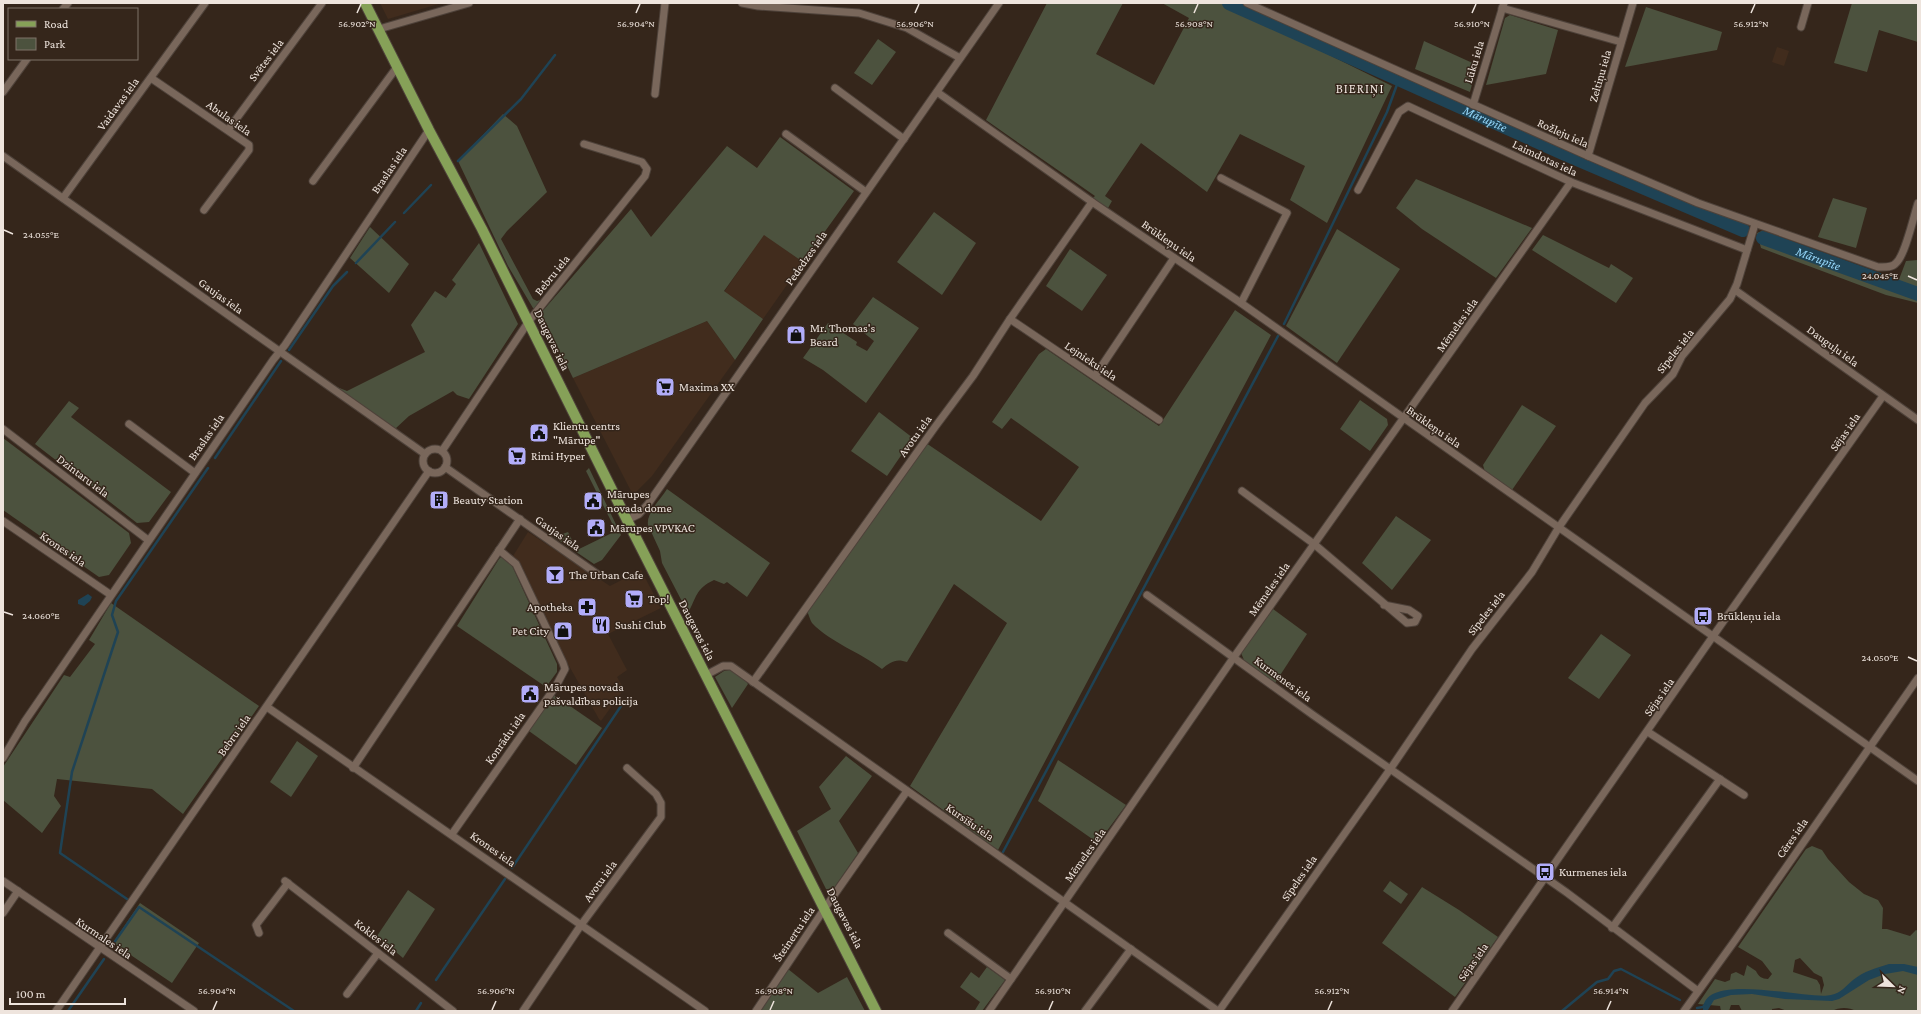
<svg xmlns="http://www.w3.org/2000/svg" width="1921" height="1014" font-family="'Crimson Pro',serif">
	<rect width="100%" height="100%" fill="#35261b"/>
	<g fill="#412c1d">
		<polygon points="380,3 442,3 388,19"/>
		<polygon points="1777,47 1789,51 1784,66 1772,62"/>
		<polygon points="764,234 803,262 763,319 724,292"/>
		<polygon points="707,321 735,360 652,476 633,495 573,378"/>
		<polygon points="528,532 610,586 641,570 661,608 608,634 627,670 617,677 624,689 601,721 599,719 564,657 520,562 513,556"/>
	</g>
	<g fill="#4c523e" fill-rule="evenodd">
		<path d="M1047,3H1123L1096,54L1154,85L1189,18L1162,3H1224L1392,86L1327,223L1290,200L1305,166L1240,134L1207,192L1141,143L1105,196L1112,201L1108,208L1093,198L1095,196C1059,170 1022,146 986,120Z"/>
		<polygon points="1852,3 1918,3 1918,42 1879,30 1867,72 1834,63"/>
		<polygon points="1646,7 1722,32 1717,50 1625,67"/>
		<polygon points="1510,15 1558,30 1546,74 1486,85 1505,18"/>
		<polygon points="878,39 896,52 872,85 854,73"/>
		<polygon points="1424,41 1477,65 1470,92 1415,69"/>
		<polygon points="503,114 517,126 547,192 507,231 501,239 533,299 537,301 540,300 535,308 533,308 508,266 458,161"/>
		<polygon points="780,137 854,191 803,262 764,235 724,291 763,319 735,360 707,321 573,378 541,313 631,209 651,237 727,146 757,168"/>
		<polygon points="1416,179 1532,228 1496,278 1422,229 1396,208"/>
		<polygon points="1833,198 1867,208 1856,248 1818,237"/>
		<polygon points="934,212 976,243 942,295 897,262"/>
		<polygon points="370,227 409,264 389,293 350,258"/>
		<polygon points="1337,229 1400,269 1337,363 1286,326"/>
		<polygon points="1762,231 1898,282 1906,261 1918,260 1918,303 1886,295 1761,248 1757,233"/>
		<polygon points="1543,235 1609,268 1611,264 1633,278 1616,303 1532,250"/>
		<polygon points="479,243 518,324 469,399 457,395 453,391 409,416 395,429 337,387 347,391 425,352 411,325 435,291 446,298 456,284 452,280"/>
		<polygon points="1070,249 1107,275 1082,311 1046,286"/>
		<polygon points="873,297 919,328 866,403 823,370 803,358 828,323 857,342 856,345 867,351 874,341 853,324"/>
		<path d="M1235,310L1271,335L998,850L910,786L1007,623L954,584L907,662C896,658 890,662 882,669C860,652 831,643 812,623C810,620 809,615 807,611L926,443L1041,521L1079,467L1011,418L1002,429L992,422L1039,354L1046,349L1159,426Z"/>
		<polygon points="1360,400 1387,419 1388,425 1370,451 1340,429"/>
		<polygon points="69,401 79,408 71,417 171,492 149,522 137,523 35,444"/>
		<polygon points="1522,405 1556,426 1512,490 1485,472 1483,465"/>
		<polygon points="879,412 913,438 887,476 851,451"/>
		<polygon points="3,438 129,533 131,543 109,575 99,577 3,510"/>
		<polygon points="589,468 621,535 602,560 594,564 554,537 568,532 577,550 616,531 586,471"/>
		<path d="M667,489L770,563L747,597L727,582L724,584L714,580C695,589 697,597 688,613L662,563L660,551L648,525C646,513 661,499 667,489Z"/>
		<polygon points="1396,516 1431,540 1392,590 1362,563"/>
		<polygon points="506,556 509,559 557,664 557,672 546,687 457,626 499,559 501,557"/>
		<polygon points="111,603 259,706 183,814 152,789 57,779 54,796 61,806 42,833 3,800 3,767 64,675 70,677 95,644 89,640"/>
		<polygon points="1273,609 1307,634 1275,683 1244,660 1241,653"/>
		<polygon points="1601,634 1631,655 1599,699 1568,678"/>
		<polygon points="730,670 745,680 748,684 732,708 715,677 724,671"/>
		<polygon points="554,695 602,728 576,765 529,731"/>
		<polygon points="297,741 318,756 291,797 270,782"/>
		<polygon points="846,756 872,776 839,821 858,853 829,895 797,831 831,809 819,787"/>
		<polygon points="1058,760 1126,805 1098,843 1038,801"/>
		<path d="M1812,846L1822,850L1828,859L1849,882L1864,894L1878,900L1883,908L1882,929H1887L1910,936L1916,930L1918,931V1011H1856C1849,1007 1839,1007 1832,1011H1787L1779,1008L1772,1009V1011H1742L1739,1005H1731L1729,1011H1721L1720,1006L1698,1004L1715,979L1725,982L1730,980L1731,974L1736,972L1744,976L1747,965L1756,971C1758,976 1762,979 1768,979L1772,974L1762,961L1738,947L1806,849ZM1800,958L1814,973L1822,977L1824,985L1821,994L1820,985L1817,980L1793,972L1795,960Z"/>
		<polygon points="1390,881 1408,894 1401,904 1383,891"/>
		<polygon points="1422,887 1459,910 1498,937 1455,997 1382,943"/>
		<polygon points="408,890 435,909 403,958 377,936"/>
		<polygon points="140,903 199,943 172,983 113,943"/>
		<polygon points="987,967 1005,980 982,1011 975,1010 980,1002 960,987 971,972 979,978"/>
		<polygon points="788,969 818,993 847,977 865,1011 759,1011"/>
	</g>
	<g fill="#1f4355">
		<polygon points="88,594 92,597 90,601 84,606 78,604 78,600"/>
		<path d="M1889,964H1904L1918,967V975L1903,971L1885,974L1869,980L1839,999L1832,1001L1785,999L1752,994L1731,995L1714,1000L1708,1010L1709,1011H1703C1701,969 1809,1001 1831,995C1841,993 1846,986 1853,980C1864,971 1876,968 1889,964Z"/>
	</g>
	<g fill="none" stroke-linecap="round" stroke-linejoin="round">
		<g stroke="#1f4355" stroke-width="2.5">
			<polyline points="458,161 521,99 555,55"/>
			<polyline points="404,213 431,185"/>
			<polyline points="356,263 395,222"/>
			<polyline points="1284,324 1387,112 1399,79"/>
			<polyline points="289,350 333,286 347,272"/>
			<polyline points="215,458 281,361"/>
			<polyline points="1003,852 1278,336"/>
			<polyline points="512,868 621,706"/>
			<polyline points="127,899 60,853 72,772 118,632 112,615 116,601 208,468"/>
			<polyline points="111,947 139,907 294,1011"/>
			<polyline points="436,980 505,879"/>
			<polyline points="1697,1008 1703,1007 1705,1005"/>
			<polyline points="68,1011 104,959"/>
			<polyline points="416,1011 421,1003"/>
			<polyline points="1562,1011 1597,982 1608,979 1614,971 1621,969 1680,1000"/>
		</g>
		<g stroke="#1f4355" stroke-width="14">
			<path id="s1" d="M1229,3L1563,153L1743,230"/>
			<path id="s2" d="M1763,238L1918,294"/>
		</g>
		<defs>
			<g id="minor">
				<polyline points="742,3 758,6 859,13 907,28 960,58"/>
				<path d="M1247,3L1588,156L1698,203L1878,267C1884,267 1892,268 1896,263C1905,256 1914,215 1918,203"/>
				<polyline points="1502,8 1621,42"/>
				<polyline points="63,9 68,3"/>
				<polyline points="1801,27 1808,3"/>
				<polyline points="379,29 469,3"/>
				<polyline points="151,78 249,145 249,150 204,210"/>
				<polyline points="835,88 904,139"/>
				<polyline points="3,92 27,59"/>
				<polyline points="937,92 1092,202 1241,303 1918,781"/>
				<polyline points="655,94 665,3"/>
				<polyline points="1473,105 1504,3"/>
				<polyline points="228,130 322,3"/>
				<polyline points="786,134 866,192"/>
				<polyline points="3,156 425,454"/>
				<polyline points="1588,156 1633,3"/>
				<polyline points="1221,178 1287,213 1241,303"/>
				<polyline points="313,181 397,67"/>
				<polyline points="1358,190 1399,112 1408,106 1571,182 1747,250"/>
				<polyline points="63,198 205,3"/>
				<polyline points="1735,290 1918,420"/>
				<polyline points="1010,319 1159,420"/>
				<polyline points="1095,376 1174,258"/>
				<polyline points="129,424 195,473"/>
				<polyline points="3,429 148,540"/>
				<circle cx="435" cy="461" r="12"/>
				<polyline points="442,451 529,321 645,176 647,169 642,162 584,144"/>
				<polyline points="445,467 600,576"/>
				<polyline points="1242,491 1314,544 1407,623 1415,622 1418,616 1409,610 1384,605"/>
				<polyline points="627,520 639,514 648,504 999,3"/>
				<polyline points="3,521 111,595"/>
				<polyline points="1147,595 1313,715 1566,892 1698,991"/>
				<polyline points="706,675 723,666 731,666 1218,1011"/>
				<polyline points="753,682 935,427 973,376 1010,319 1092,202"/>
				<polyline points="267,707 705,1011"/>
				<polyline points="1648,732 1744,795"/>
				<polyline points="3,758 25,721 273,360 285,345 429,130"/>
				<polyline points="353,768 520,519"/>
				<polyline points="452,834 556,686 565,669 563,663 516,564 499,550"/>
				<polyline points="3,881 194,1011"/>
				<polyline points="285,881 453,1011"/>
				<polyline points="3,913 18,891"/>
				<polyline points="1612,928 1720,779"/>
				<polyline points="259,933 256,925 288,883"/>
				<polyline points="948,933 1011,979"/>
				<polyline points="347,994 378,953"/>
				<polyline points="56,1011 429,471"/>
				<polyline points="523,1011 581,925 661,817 661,803 656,794 627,768"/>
				<polyline points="756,1011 825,908 907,791"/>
				<polyline points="989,1011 1234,657 1571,182"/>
				<polyline points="1085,1011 1131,949"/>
				<polyline points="1219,1011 1391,768 1472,649 1532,572 1559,527 1645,403 1673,374 1682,356 1730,299 1737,284 1755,224"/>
				<polyline points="1452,1011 1725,619 1883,396"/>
				<polyline points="1684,1011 1736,939 1918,678"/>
			</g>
			<polyline id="primary" points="365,3 429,130 482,229 627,520 876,1011"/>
		</defs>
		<use href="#minor" stroke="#4e423a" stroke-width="9"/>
		<use href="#primary" stroke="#4e423a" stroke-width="12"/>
		<use href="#minor" stroke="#79675b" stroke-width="7"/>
		<use href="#primary" stroke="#86a158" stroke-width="10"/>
	</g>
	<path fill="none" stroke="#eee4dd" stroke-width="1.5" d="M357,13L361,4M636,13L640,4M915,13L919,4M1194,13L1198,4M1472,13L1476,4M1751,13L1755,4M4,230L13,234M1908,276L1917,280M4,612L13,615M1908,657L1917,661M213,1010L217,1001M492,1010L496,1001M770,1010L774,1001M1049,1010L1053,1001M1328,1010L1332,1001M1607,1010L1611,1001"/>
	<defs>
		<symbol id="shop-square" viewBox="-11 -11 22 22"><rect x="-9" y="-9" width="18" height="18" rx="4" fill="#b2adf9" stroke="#35261b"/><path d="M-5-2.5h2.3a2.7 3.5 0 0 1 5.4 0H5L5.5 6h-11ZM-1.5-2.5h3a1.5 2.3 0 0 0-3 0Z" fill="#111"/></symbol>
		<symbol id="supermarket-square" viewBox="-11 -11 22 22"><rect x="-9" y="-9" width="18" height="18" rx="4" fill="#b2adf9" stroke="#35261b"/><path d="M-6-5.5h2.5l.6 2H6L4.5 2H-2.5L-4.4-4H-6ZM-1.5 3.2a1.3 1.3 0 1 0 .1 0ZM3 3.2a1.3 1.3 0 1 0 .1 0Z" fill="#111"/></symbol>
		<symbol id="civic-square" viewBox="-11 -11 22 22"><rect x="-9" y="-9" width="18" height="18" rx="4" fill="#b2adf9" stroke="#35261b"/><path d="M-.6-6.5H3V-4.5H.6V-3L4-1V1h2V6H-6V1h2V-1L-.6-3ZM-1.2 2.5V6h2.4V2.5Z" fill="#111"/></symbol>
		<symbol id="building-square" viewBox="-11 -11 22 22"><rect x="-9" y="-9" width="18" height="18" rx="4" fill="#b2adf9" stroke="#35261b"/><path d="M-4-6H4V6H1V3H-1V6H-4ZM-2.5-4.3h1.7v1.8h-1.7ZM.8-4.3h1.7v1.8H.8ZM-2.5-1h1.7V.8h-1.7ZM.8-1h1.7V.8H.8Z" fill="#111"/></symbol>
		<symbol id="bar-square" viewBox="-11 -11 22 22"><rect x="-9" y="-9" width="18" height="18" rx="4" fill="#b2adf9" stroke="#35261b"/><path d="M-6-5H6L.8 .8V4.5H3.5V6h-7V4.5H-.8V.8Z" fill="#111"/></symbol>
		<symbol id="pharmacy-square" viewBox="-11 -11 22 22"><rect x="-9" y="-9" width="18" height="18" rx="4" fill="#b2adf9" stroke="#35261b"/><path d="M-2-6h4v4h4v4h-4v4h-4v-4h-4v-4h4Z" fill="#111"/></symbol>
		<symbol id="bus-square" viewBox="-11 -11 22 22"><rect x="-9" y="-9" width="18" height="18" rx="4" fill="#b2adf9" stroke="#35261b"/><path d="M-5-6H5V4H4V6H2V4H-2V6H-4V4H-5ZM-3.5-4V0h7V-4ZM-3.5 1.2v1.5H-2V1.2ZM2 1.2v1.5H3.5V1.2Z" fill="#111"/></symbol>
		<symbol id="restaurant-square" viewBox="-11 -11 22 22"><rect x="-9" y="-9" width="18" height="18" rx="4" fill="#b2adf9" stroke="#35261b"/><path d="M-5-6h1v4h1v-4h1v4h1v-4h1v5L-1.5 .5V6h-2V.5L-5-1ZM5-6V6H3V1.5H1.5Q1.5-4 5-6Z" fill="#111"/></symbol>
	</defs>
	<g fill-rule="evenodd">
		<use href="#shop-square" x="785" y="324" width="22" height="22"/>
		<use href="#supermarket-square" x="654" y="376" width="22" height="22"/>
		<use href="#civic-square" x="528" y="422" width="22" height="22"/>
		<use href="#supermarket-square" x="506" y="445" width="22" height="22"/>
		<use href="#building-square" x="428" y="489" width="22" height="22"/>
		<use href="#civic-square" x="582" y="490" width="22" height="22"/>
		<use href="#civic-square" x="585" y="517" width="22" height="22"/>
		<use href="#bar-square" x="544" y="564" width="22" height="22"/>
		<use href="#supermarket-square" x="623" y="588" width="22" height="22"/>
		<use href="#pharmacy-square" x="576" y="596" width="22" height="22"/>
		<use href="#bus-square" x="1692" y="605" width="22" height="22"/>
		<use href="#restaurant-square" x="590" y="614" width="22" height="22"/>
		<use href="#shop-square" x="552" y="620" width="22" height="22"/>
		<use href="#civic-square" x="519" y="683" width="22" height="22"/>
		<use href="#bus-square" x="1534" y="861" width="22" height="22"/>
	</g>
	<g text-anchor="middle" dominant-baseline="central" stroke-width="3" stroke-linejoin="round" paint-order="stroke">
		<g font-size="12" fill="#eee4dd" stroke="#35261b">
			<text transform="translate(266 60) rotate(-53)">Svētes iela</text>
			<text transform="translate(1474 62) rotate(-73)">Lūku iela</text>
			<text transform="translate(1600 76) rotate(-74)">Zeltiņu iela</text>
			<text transform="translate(118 104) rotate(-54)">Vaidavas iela</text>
			<text transform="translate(229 118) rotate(35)">Abulas iela</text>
			<text transform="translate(1563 133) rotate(24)">Rožleju iela</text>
			<text transform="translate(1545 158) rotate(25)">Laimdotas iela</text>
			<text transform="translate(389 170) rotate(-56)">Braslas iela</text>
			<text transform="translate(1169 241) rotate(35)">Brūkleņu iela</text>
			<text transform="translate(806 258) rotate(-55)">Pededzes iela</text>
			<text transform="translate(552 275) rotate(-51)">Bebru iela</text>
			<text transform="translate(221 296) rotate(36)">Gaujas iela</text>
			<text transform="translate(1457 325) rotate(-55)">Mēmeles iela</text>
			<text transform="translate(552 340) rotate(64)">Daugavas iela</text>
			<text transform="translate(1833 346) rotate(36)">Dauguļu iela</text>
			<text transform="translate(1675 351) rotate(-52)">Sīpeles iela</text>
			<text transform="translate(1091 361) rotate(34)">Lejnieku iela</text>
			<text transform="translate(1434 427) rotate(35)">Brūkleņu iela</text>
			<text transform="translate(1845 432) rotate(-55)">Sējas iela</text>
			<text transform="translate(915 436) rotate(-54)">Avotu iela</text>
			<text transform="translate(206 437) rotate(-55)">Braslas iela</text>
			<text transform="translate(83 476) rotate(37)">Dzintaru iela</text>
			<text transform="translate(558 533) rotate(35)">Gaujas iela</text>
			<text transform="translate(63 549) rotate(34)">Krones iela</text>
			<text transform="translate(1269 589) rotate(-55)">Mēmeles iela</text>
			<text transform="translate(1486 613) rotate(-52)">Sīpeles iela</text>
			<text transform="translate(697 630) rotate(63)">Daugavas iela</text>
			<text transform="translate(1283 679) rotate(36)">Kurmenes iela</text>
			<text transform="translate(1659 697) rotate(-55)">Sējas iela</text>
			<text transform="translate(234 735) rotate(-55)">Bebru iela</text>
			<text transform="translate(505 738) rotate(-55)">Konrādu iela</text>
			<text transform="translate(970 822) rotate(35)">Kursīšu iela</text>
			<text transform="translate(1792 838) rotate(-55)">Cēres iela</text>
			<text transform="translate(493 849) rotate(35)">Krones iela</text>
			<text transform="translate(1085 855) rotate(-55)">Mēmeles iela</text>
			<text transform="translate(1299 878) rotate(-55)">Sīpeles iela</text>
			<text transform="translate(600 881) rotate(-54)">Avotu iela</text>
			<text transform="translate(845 918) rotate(63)">Daugavas iela</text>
			<text transform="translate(794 934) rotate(-56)">Šteinertu iela</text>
			<text transform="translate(376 937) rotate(38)">Kokles iela</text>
			<text transform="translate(104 938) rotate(34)">Kurmales iela</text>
			<text transform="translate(1473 962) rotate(-55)">Sējas iela</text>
		</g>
		<g font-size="12" fill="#eee4dd" stroke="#35261b" text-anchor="start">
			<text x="810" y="328">Mr. Thomas's<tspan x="810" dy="14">Beard</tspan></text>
			<text x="679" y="387">Maxima XX</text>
			<text x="553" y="426">Klientu centrs<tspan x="553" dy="14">"Mārupe"</tspan></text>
			<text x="531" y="456">Rimi Hyper</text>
			<text x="607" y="494">Mārupes<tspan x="607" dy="14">novada dome</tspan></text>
			<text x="453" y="500">Beauty Station</text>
			<text x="610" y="528">Mārupes VPVKAC</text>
			<text x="569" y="575">The Urban Cafe</text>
			<text x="648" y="599">Top!</text>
			<text x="573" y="607" text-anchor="end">Apotheka</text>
			<text x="1717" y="616">Brūkleņu iela</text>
			<text x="615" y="625">Sushi Club</text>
			<text x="549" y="631" text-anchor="end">Pet City</text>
			<text x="544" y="687">Mārupes novada<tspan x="544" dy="14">pašvaldības policija</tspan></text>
			<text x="1559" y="872">Kurmenes iela</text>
		</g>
		<g font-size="13" letter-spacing="1" fill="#eee4dd" stroke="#35261b">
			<text x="1360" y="88">BIERIŅI</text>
		</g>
		<g font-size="13" font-style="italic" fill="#94d5f8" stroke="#35261b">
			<text stroke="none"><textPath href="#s1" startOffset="281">Mārupīte</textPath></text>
			<text stroke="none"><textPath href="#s2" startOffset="59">Mārupīte</textPath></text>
		</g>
	</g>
	<g font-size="10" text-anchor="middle" fill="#eee4dd" stroke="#35261b" stroke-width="3" stroke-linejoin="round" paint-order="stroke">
		<text x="357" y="27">56.902°N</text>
		<text x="636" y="27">56.904°N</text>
		<text x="915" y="27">56.906°N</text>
		<text x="1194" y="27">56.908°N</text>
		<text x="1472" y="27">56.910°N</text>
		<text x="1751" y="27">56.912°N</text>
		<text x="41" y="238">24.055°E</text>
		<text x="1880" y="279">24.045°E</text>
		<text x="41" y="619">24.060°E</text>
		<text x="1880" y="661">24.050°E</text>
		<text x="217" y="994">56.904°N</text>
		<text x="496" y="994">56.906°N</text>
		<text x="774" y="994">56.908°N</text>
		<text x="1053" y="994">56.910°N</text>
		<text x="1332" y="994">56.912°N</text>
		<text x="1611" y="994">56.914°N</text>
	</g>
	<rect width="1921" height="1014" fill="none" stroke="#eee4dd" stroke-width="8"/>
	<rect x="8" y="8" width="130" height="52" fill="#35261b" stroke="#7f7269"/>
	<rect x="16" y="21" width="20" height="6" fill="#86a158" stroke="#7f7269"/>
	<text x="44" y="28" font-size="12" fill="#eee4dd">Road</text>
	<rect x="16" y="38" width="20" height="12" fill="#4c523e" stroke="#7f7269"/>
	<text x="44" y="48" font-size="12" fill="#eee4dd">Park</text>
	<g transform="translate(1893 986) rotate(113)" stroke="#35261b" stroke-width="3" paint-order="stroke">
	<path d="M0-3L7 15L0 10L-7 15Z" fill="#eee4dd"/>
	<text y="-6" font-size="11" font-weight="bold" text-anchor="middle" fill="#eee4dd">N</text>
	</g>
	<path d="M10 998v6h115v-6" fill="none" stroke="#eee4dd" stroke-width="2"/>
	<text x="16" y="998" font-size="12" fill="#eee4dd" stroke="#35261b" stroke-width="3" paint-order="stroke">100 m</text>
</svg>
